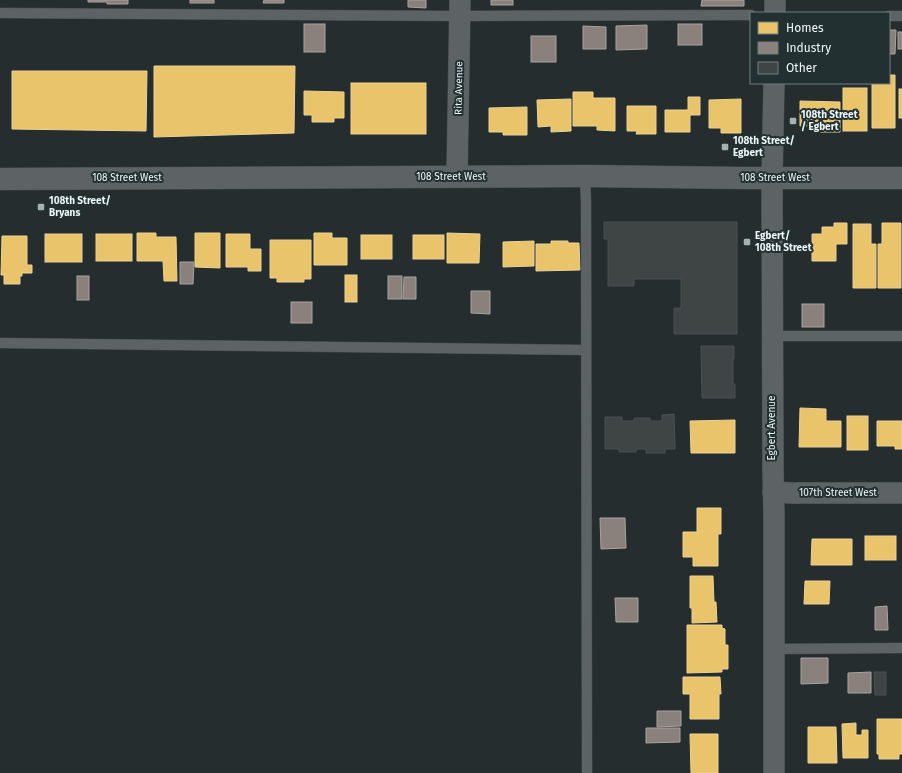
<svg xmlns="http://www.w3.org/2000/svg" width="902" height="773" font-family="'Fira Sans',sans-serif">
	<rect width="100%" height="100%" fill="#262d2e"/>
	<g fill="#e9c46a" stroke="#ead395">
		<polygon points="154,66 295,66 294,133 154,137"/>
		<polygon points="12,71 147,71 146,131 12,129"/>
		<polygon points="889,75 895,75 895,128 872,128 872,83 889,83"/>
		<rect x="351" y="83" width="75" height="51"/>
		<rect x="843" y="88" width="24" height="43"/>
		<rect x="899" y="89" width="3" height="29"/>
		<polygon points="304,91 344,92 344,118 334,118 334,122 312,122 312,115 304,115"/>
		<polygon points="573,92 593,92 593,98 615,98 615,131 597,130 597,126 573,126"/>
		<polygon points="688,97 700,97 700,115 690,115 690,132 665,132 665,110 688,110"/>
		<polygon points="571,99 571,131 551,132 551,126 538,127 537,100"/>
		<polygon points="741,99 741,133 721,133 721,128 709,128 709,100"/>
		<polygon points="800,101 840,102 840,132 818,132 818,126 800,126"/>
		<polygon points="627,106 656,106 656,134 636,134 637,131 627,131"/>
		<polygon points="527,107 527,135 503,135 503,132 489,132 489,108"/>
		<polygon points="834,223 847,223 847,244 836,244 836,261 812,261 812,234 822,234 822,227 834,227"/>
		<polygon points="882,223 901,223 901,288 878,288 878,244 882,244"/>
		<polygon points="853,224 871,224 871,244 876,244 876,288 853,288"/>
		<polygon points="137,233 156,233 156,237 176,237 177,281 164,281 163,261 137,261"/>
		<polygon points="195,233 220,233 220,268 195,267"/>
		<polygon points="314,233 332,233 332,238 347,238 347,265 314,265"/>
		<polygon points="447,233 480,234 479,263 447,263"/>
		<rect x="45" y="234" width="37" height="28"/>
		<rect x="96" y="234" width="36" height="27"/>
		<polygon points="226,234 250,234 250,249 261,249 261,271 248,271 248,267 226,267"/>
		<rect x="361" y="235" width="31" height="24"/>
		<rect x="413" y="235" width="31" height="24"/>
		<polygon points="2,236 27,236 27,265 32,265 32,273 22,273 22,276 20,276 20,284 4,284 4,275 1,275"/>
		<polygon points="270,240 311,240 311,279 304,279 304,282 277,282 277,278 270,278"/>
		<polygon points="534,241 534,266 503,267 503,242"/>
		<polygon points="551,241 568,241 568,243 579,243 580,270 536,271 536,244 551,244"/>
		<rect x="345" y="275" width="12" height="27"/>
		<polygon points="800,408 826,409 826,421 841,421 841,447 799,447"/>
		<rect x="847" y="416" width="21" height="34"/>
		<polygon points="735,420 735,453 691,453 690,421"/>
		<polygon points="877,421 902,421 902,449 895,449 895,446 877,446"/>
		<polygon points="697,508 721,508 721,534 718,534 718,566 693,566 693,557 683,557 683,532 697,532"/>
		<rect x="865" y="536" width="31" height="24"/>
		<polygon points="812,539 852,539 852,565 811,565"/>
		<polygon points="690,576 713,576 714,602 716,602 717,622 692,623 692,608 690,608"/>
		<polygon points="805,581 830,581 829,604 804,604"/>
		<polygon points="687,625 722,625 722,628 725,629 725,645 728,645 728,669 722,669 722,672 687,673"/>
		<polygon points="683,677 720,677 721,694 719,694 719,719 690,719 690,694 683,694"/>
		<polygon points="877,719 902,719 902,754 899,754 899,759 879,759 879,754 877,754"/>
		<polygon points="856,723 856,735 862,735 862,730 868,730 868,758 843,758 842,724"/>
		<polygon points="808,727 836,727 837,763 808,763"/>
		<polygon points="690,734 718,734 718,773 691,773"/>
	</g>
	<g fill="#8a817c" stroke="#a8a4a1">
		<polygon points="88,0 128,0 128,4 107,4 107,2 88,2"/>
		<rect x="190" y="0" width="24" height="3"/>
		<polygon points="264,0 284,0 284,3 263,3"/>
		<polygon points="408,0 426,0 426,8 408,7"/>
		<rect x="491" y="0" width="22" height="5"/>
		<polygon points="702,0 744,0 744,6 701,6"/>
		<rect x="304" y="24" width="21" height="28"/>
		<rect x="678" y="24" width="24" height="21"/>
		<polygon points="647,25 647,49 616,50 616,26"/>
		<polygon points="583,26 606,27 606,49 583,49"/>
		<polygon points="889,30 896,30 895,54 889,54"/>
		<rect x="898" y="32" width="4" height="17"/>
		<rect x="531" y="36" width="25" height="26"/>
		<polygon points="180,262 194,262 193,284 180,284"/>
		<rect x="77" y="276" width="12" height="24"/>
		<rect x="388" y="276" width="14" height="23"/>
		<polygon points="404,277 416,277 416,299 403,299"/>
		<polygon points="471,291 490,291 490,314 471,313"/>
		<rect x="291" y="302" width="21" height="21"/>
		<rect x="802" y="304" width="22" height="23"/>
		<polygon points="600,518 625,518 626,548 601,549"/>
		<polygon points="615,598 638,598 638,622 616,622"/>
		<polygon points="887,606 888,630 875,630 875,607"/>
		<polygon points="801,658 828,658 828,683 801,684"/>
		<polygon points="871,672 871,693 848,693 848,673"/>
		<polygon points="657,711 681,711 681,726 657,727"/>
		<polygon points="646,728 680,728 680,742 646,743"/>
	</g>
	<g fill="#3f4545" stroke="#4b5151">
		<polygon points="604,222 737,222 737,334 674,334 674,308 681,308 681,279 634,279 634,286 608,286 608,239 604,239"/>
		<polygon points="701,346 734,346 734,359 733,359 733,384 735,384 735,398 702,398"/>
		<polygon points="674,414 675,449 665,449 665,453 646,453 646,449 636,449 636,452 619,452 619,449 605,449 605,417 622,417 622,421 634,421 634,418 650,418 650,421 662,421 662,415"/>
		<polygon points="874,672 886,672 886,695 875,695"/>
	</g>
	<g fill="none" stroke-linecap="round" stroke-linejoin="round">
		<defs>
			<g id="lane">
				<polyline points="0,13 460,16 751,15"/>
				<polyline points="889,16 902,16"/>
				<polyline points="585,176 586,203 587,773"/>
				<polyline points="772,336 902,336"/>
				<polyline points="0,343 586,350"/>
				<polyline points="774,649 902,648"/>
			</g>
			<g id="street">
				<polyline points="775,13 775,0"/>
				<polyline points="457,177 460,0"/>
				<polyline points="773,492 792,493 902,493"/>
				<polyline points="774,773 774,517 773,469 772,178 774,83"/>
			</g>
			<polyline id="secondary" points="0,179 585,176 742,178 902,178"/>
		</defs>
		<use href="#lane" stroke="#434a4b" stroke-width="11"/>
		<use href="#street" stroke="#434a4b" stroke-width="22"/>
		<use href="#secondary" stroke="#434a4b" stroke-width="23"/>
		<use href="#lane" stroke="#5d6364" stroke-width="10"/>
		<use href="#street" stroke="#5d6364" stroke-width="21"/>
		<use href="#secondary" stroke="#5d6364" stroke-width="22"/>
	</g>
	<g fill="#a7b0b1" stroke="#223032" stroke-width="1.5">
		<rect x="789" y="117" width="8" height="8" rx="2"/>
		<rect x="721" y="143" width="8" height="8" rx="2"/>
		<rect x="37" y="203" width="8" height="8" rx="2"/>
		<rect x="743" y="238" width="8" height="8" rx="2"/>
	</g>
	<g text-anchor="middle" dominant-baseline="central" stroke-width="4" stroke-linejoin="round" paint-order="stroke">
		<g font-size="10" fill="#edf6f8" stroke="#223032">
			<text transform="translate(459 88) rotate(-89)">Rita Avenue</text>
			<text x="451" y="177">108 Street West</text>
			<text x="127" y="178">108 Street West</text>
			<text x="775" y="178">108 Street West</text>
			<text transform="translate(772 428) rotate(-90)">Egbert Avenue</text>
			<text x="838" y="493">107th Street West</text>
		</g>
		<g font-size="10" font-weight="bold" fill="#edf6f8" stroke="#223032" text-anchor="start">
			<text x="801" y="115">108th Street<tspan x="801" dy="12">/ Egbert</tspan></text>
			<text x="733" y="141">108th Street/<tspan x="733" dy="12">Egbert</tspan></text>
			<text x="49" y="201">108th Street/<tspan x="49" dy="12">Bryans</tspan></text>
			<text x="755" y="236">Egbert/<tspan x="755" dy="12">108th Street</tspan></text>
		</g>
	</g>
	<rect x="750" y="12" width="140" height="72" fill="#223032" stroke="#737f81"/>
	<rect x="758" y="22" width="20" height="12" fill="#e9c46a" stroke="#737f81"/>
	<text x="786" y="32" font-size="12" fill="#edf6f8">Homes</text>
	<rect x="758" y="42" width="20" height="12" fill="#8a817c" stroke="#737f81"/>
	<text x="786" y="52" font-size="12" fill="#edf6f8">Industry</text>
	<rect x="758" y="62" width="20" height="12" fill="#3f4545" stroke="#737f81"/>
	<text x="786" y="72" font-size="12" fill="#edf6f8">Other</text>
</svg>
